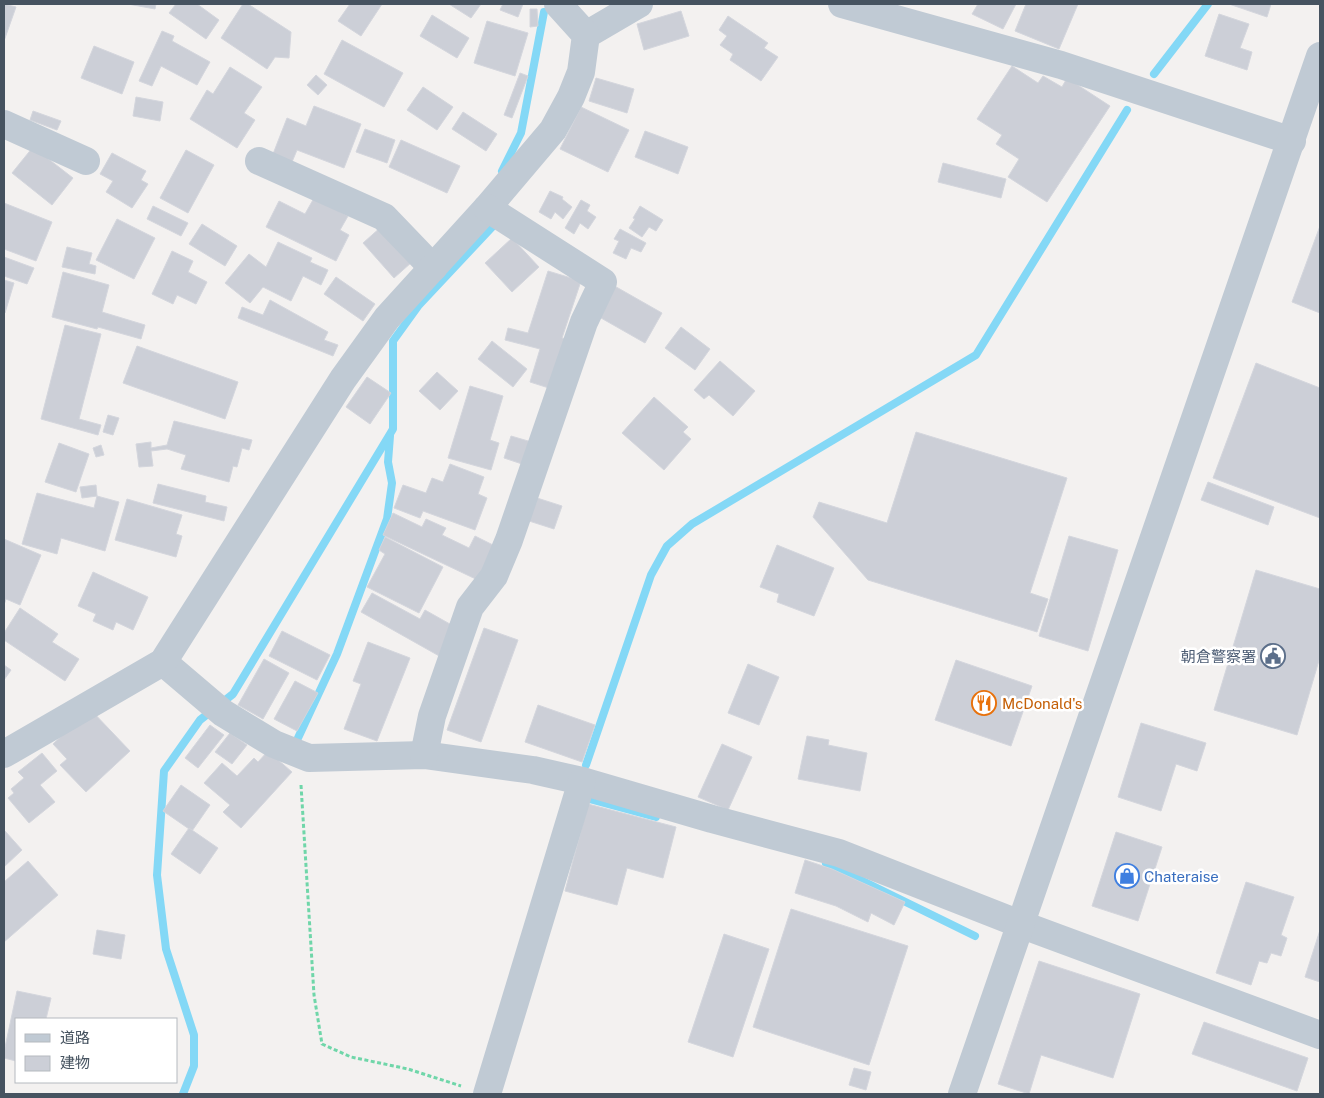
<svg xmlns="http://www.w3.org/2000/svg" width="1324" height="1098" font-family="'Public Sans','Noto Sans JP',sans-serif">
	<rect width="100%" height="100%" fill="#f3f1f0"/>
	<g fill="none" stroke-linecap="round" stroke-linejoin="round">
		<g stroke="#84d8f6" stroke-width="8">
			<polyline points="1154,74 1208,4"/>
			<polyline points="502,171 521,133 544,12"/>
			<polyline points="298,738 337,654 387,519 392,483 388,462 390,436"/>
			<polyline points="586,765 651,575 667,546 692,524 976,355 1127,110"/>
			<polyline points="582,797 656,817"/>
			<polyline points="826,863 975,936"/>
			<polyline points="183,1094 194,1066 194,1035 166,949 157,875 164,771 200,720 233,694 390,434 393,429 393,341 419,305 494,225"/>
		</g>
	</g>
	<g fill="#cccfd7" stroke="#d4d6dd">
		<polygon points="4,4 16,7 4,41"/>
		<polygon points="128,4 156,4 155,9"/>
		<polygon points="176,4 197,4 219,20 206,39 169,13"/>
		<polygon points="243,4 248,4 291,32 289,58 275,57 267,69 221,38"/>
		<polygon points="350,4 382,4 361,36 338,21"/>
		<polygon points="449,4 481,4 471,18"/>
		<polygon points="503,4 523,4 518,17 500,10"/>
		<polygon points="978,4 1016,4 1003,29 972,14"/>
		<polygon points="1026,4 1078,4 1059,49 1015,31"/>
		<polygon points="1229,4 1271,4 1267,17"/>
		<polygon points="530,9 537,9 538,26 530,27"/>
		<polygon points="681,11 689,36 644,50 637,24"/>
		<polygon points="1219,14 1249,24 1240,48 1252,52 1247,70 1205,56"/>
		<polygon points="432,15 469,38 457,58 420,36"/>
		<polygon points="728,16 768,43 764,48 778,57 761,81 730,60 733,54 720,45 727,36 719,30"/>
		<polygon points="487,21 528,33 515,76 474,63"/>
		<polygon points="162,31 174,36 172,41 210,62 197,85 161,66 152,86 139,81"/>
		<polygon points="342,40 403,73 384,107 324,74"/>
		<polygon points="94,46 134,62 122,94 81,78"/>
		<polygon points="1012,66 1038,83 1043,76 1062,87 1067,78 1110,106 1047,202 1008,177 1019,159 996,144 1002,135 977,119"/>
		<polygon points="230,67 262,87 244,113 255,120 237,148 190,119 207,90 213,94"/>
		<polygon points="520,73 528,76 512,118 504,115"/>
		<polygon points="316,75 327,85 318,95 307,85"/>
		<polygon points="596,78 634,89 627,113 589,101"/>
		<polygon points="423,87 453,107 437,130 407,110"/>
		<polygon points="136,97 163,102 160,121 133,116"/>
		<polygon points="314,106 361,124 344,168 297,150 292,162 273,154 287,118 306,126"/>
		<polygon points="581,107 629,130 608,172 560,149"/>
		<polygon points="33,111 61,121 57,130 30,120"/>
		<polygon points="463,112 497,134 486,151 452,129"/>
		<polygon points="365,129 395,140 387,163 356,152"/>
		<polygon points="645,131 688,147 678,174 635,157"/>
		<polygon points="401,140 460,166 447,193 389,167"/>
		<polygon points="33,147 73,178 52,205 12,173"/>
		<polygon points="186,150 214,165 188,213 160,198"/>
		<polygon points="112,153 146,171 141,180 148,184 132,208 106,192 113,181 100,174"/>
		<polygon points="943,163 1006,179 1001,198 938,182"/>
		<polygon points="550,191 563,197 562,199 572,207 563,219 555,212 551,219 539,212"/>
		<polygon points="314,198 348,216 340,230 349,235 336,261 266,227 279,201 305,214"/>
		<polygon points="581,200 590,205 587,211 596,217 588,229 580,223 574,234 565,228"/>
		<polygon points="4,203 52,222 36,261 4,249"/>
		<polygon points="153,206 188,223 181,236 147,219"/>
		<polygon points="640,206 663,220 656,231 649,227 642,237 629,228 635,219 633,218"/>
		<polygon points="117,219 155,238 134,279 96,260"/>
		<polygon points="202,224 237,246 225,266 189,244"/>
		<polygon points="1320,226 1320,313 1292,302"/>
		<polygon points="381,227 412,262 394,278 363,243"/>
		<polygon points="620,229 646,243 641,252 631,248 626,259 613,253 619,241 614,239"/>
		<polygon points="512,238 539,267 512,292 485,263"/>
		<polygon points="278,242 312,258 310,262 328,270 321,285 303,276 291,301 263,287 250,303 225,283 249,254 266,267"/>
		<polygon points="67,247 92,253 89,264 96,266 95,274 62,267"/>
		<polygon points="172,251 193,261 188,272 207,282 196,304 177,295 173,304 152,294"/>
		<polygon points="4,257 34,268 27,284 4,276"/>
		<polygon points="548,271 581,281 562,338 566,339 552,389 530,382 540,349 505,340 508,328 528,333"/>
		<polygon points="63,272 109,285 102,312 145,325 141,339 98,327 97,329 52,317"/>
		<polygon points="336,277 375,304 363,321 324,294"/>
		<polygon points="4,280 14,283 5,313 4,313"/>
		<polygon points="611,284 662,313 645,343 594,314"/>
		<polygon points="270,300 328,332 324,340 338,345 333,356 238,318 242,307 263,315"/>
		<polygon points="65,325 101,334 79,419 101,425 98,435 41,419"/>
		<polygon points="681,327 710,349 695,370 665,348"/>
		<polygon points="492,341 527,369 513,387 478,359"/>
		<polygon points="137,346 238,382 225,419 123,383"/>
		<polygon points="720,361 755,391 733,416 709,395 704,399 694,390"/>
		<polygon points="1256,363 1320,388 1320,518 1213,478"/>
		<polygon points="437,372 458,391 440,410 419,391"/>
		<polygon points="367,377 391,393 370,424 346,407"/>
		<polygon points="470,386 503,396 490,440 499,443 491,470 448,458"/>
		<polygon points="654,397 688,427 683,432 691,439 664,470 622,433"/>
		<polygon points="108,415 119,418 113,435 103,432"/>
		<polygon points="174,421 252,440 249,450 242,448 237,467 233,466 229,482 181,469 186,455 167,449 151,451 153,466 139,467 136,444 151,442 151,448 167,445"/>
		<polygon points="916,432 1067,478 1030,593 1048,599 1037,632 868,580 813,517 819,502 887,523"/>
		<polygon points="511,436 535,443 528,466 504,458"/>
		<polygon points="59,443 89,454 76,492 45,482"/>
		<polygon points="101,445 104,455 96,457 93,448"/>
		<polygon points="450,464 484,477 478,494 487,498 475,530 423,511 420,518 394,508 403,485 426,493 432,478 443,482"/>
		<polygon points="1208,482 1274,507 1268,525 1201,500"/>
		<polygon points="158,484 206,496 205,502 227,507 224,521 153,503"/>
		<polygon points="96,485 97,496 82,498 80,487"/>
		<polygon points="37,493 94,508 97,496 119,502 105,551 61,538 57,554 22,544"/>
		<polygon points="534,497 562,506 554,529 526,520"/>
		<polygon points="127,499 182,515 176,534 182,536 176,557 115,540"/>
		<polygon points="393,513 422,527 426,519 446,528 442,535 469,548 475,536 499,548 482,582 383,535"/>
		<polygon points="1069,536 1118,550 1088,651 1039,636"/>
		<polygon points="385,537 443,567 419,613 367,587 385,554 379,550"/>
		<polygon points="4,539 41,555 20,605 6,599 4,605"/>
		<polygon points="777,545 834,568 814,616 777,602 779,594 760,587"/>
		<polygon points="1256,570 1320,589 1320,657 1297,735 1214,710"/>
		<polygon points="93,572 148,597 133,630 116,622 113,630 93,621 96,614 78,606"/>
		<polygon points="372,593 420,619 425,610 457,628 441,657 361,612"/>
		<polygon points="20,608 58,634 52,642 79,659 65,681 4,640 4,633"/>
		<polygon points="484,628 518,640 481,742 447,730"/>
		<polygon points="282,631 330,655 317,680 269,656"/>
		<polygon points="368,642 410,658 377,741 344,729 361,684 353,681"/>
		<polygon points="264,659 289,673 263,719 238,705"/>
		<polygon points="956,660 1032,686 1011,746 935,720"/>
		<polygon points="748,664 779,677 759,725 728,713"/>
		<polygon points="4,665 11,670 4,680"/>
		<polygon points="295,681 318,693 297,731 274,719"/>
		<polygon points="538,705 595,725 582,762 525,742"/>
		<polygon points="90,709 130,751 86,792 60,765 67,759 53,744"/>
		<polygon points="1141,723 1206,743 1197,771 1176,764 1161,811 1118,797"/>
		<polygon points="210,725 224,735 198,768 185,758"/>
		<polygon points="230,733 247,745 232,764 215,752"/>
		<polygon points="807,736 829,740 828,745 867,753 860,791 798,779"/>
		<polygon points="722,744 752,757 728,810 698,797"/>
		<polygon points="268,751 292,772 241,828 223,812 230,805 204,783 222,763 237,776 254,758 258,762"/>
		<polygon points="42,753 57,771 40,785 55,802 29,823 8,798 14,793 11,789 24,778 18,772"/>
		<polygon points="181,785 210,805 192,831 163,811"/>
		<polygon points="588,804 676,827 663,878 627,868 617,905 565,891"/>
		<polygon points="189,828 218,848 200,874 171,854"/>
		<polygon points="5,831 22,850 4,867 4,833"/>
		<polygon points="1116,832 1162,847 1138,921 1092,906"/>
		<polygon points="805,860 832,869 905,902 894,925 871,913 868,922 836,906 795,893"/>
		<polygon points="28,861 58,895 4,942 4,882"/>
		<polygon points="1246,882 1294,897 1281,935 1287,938 1281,956 1271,953 1267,963 1259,961 1251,985 1216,973"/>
		<polygon points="791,909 908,946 869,1065 753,1027"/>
		<polygon points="97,930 125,935 121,959 93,954"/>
		<polygon points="1320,930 1320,982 1305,977"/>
		<polygon points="724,934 769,949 733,1057 688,1042"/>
		<polygon points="1039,961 1140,994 1113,1078 1041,1055 1029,1094 998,1084"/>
		<polygon points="17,991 51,998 46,1019 16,1019 16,1061 4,1058 4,1052"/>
		<polygon points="1204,1022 1308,1058 1297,1091 1192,1054"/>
		<polygon points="854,1068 871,1072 866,1090 849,1085"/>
	</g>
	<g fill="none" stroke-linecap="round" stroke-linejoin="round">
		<polyline stroke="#6fd6a9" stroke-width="3" stroke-dasharray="4 2.5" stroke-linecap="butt" points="301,785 314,995 322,1044 351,1057 408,1069 461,1086"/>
		<g stroke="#c0cad4" stroke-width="28">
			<polyline points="842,4 1061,65 1292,141"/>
			<polyline points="586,35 639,4"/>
			<polyline points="4,124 86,161"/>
			<polyline points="259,161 384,217 433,268"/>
			<polyline points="163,662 223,713 274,744 309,758 424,755 533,770 582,781 712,819 839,853 1020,924 1320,1035"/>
			<polyline points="4,754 163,662 343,379 387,318 487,208 553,130 571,97 581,72 586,35 558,4"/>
			<polyline points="424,755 432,716 470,607 494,576 509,540 584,322 603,282 487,208"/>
			<polyline points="487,1094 582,781"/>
			<polyline points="962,1094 1320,56"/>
		</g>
	</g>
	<defs>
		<symbol id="civic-ring" viewBox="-11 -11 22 22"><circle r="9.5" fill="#fff" stroke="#5c6f8a" stroke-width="1.5"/><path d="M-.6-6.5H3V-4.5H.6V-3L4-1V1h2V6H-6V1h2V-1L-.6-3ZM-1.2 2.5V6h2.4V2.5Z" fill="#5c6f8a"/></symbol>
		<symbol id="restaurant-ring" viewBox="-11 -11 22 22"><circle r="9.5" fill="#fff" stroke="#e8710a" stroke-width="1.5"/><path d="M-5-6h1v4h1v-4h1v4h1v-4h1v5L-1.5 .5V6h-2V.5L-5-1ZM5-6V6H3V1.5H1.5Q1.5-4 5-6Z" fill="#e8710a"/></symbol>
		<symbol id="shop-ring" viewBox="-11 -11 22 22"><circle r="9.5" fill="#fff" stroke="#3f7fe0" stroke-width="1.5"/><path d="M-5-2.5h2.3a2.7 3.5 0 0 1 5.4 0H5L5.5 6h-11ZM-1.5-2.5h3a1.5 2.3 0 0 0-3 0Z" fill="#3f7fe0"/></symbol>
	</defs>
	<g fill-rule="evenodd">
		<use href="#civic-ring" x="1259" y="642" width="28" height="28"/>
		<use href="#restaurant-ring" x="970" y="689" width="28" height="28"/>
		<use href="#shop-ring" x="1113" y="862" width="28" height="28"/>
	</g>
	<g text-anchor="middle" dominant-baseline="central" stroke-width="5" stroke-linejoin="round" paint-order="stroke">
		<g font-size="15" fill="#4e5e75" stroke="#fff" text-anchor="end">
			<text x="1256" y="656">朝倉警察署</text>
		</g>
		<g font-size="15" fill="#c56008" stroke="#fff" text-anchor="start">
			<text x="1002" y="703">McDonald's</text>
		</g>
		<g font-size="15" fill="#366cbe" stroke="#fff" text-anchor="start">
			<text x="1144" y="876">Chateraise</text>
		</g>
	</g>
	<rect width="1324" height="1098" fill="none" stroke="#465360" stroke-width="10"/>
	<rect x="15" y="1018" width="162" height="65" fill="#ffffff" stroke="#b5babf"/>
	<rect x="25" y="1034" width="25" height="8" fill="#c0cad4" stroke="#b5babf"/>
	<text x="60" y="1043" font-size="15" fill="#465360">道路</text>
	<rect x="25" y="1056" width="25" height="15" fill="#cccfd7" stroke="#b5babf"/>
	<text x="60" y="1068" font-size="15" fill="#465360">建物</text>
</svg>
